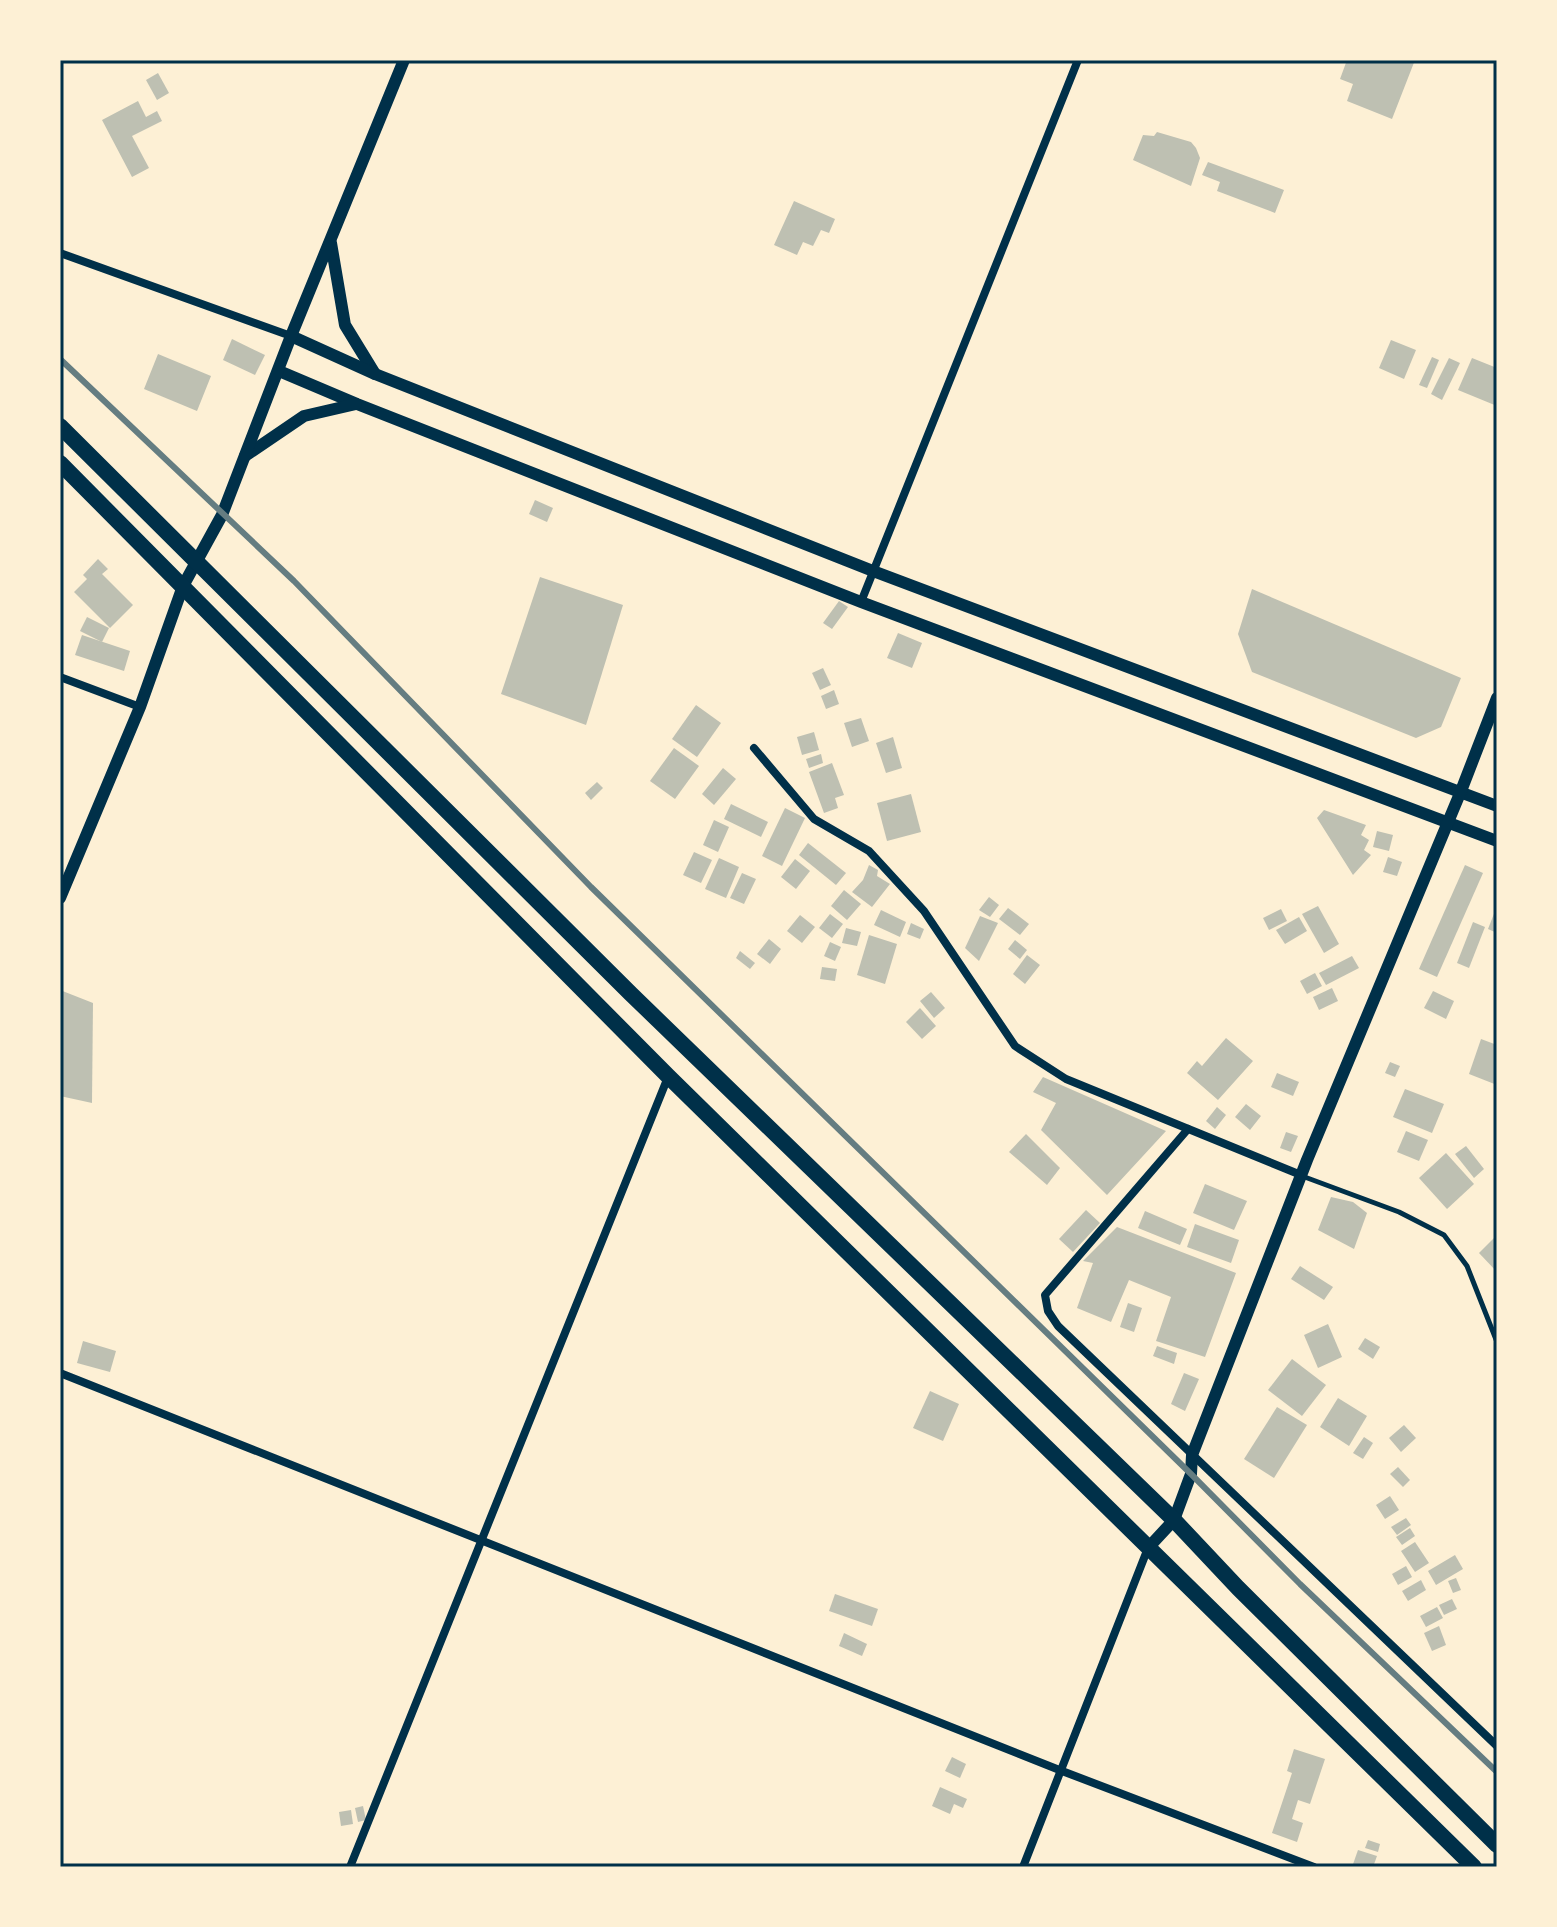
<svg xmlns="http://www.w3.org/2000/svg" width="1557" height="1927" font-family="'Sofia Sans Condensed',sans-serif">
	<rect width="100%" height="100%" fill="#fdf0d5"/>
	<g fill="#bec0b2">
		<polygon points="1347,60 1415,60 1392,119 1347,101 1353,84 1340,79"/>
		<polygon points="158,73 169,93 157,100 146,80"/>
		<polygon points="138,101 146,117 157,111 162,121 132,136 149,168 132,177 102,120"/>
		<polygon points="1157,132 1191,142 1196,148 1200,158 1191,186 1133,160 1143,135 1154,136"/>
		<polygon points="1208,162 1284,190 1275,213 1217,191 1220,182 1202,175"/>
		<polygon points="794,201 835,219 829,233 821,230 813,246 803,242 797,255 774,245"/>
		<polygon points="232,339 265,355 255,375 223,360"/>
		<polygon points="1391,340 1416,350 1404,379 1379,368"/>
		<polygon points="158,354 211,376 197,411 144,389"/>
		<polygon points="1432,357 1439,360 1427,388 1419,385"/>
		<polygon points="1449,358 1460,363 1442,400 1431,394"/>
		<polygon points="1472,358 1497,368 1497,406 1458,390"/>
		<polygon points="535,500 553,508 547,522 529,514"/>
		<polygon points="98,559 108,569 102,574 133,605 110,628 74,592 87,579 83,575"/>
		<polygon points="540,577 623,605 586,725 501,694"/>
		<polygon points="1252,589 1461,678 1441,727 1416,738 1252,672 1238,634"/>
		<polygon points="839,601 848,607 832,629 823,623"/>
		<polygon points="87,617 109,628 102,642 80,631"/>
		<polygon points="898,633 922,643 912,668 887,658"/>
		<polygon points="82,635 130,651 124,671 75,655"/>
		<polygon points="823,668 831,685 820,690 812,673"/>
		<polygon points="834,690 839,704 826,709 821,696"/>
		<polygon points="696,705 721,723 697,757 672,739"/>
		<polygon points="861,718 869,741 852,747 844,723"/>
		<polygon points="814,732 819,750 802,755 797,737"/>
		<polygon points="893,737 902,768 886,773 876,743"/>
		<polygon points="674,748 699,766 675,799 650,781"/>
		<polygon points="821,754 823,763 809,768 806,759"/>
		<polygon points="832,763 844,795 835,798 838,808 824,813 809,772"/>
		<polygon points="723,768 736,779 714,805 702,794"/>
		<polygon points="597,782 603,788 591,800 585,793"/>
		<polygon points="911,794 921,832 887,841 877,803"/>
		<polygon points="731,804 768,822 761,837 724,819"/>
		<polygon points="785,808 805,818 782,866 762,856"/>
		<polygon points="1324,810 1366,825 1361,835 1369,840 1364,850 1371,855 1353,875 1317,818"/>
		<polygon points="714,820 729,827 718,852 703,845"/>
		<polygon points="1377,831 1393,835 1389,851 1373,847"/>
		<polygon points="808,843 846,873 836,885 799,855"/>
		<polygon points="694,852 712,860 701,883 683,875"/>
		<polygon points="1388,857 1402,862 1397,876 1383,872"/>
		<polygon points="719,858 739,867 726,898 705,889"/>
		<polygon points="795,859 810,871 796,889 781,877"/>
		<polygon points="869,865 878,870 877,876 890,884 872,907 852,892 863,880"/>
		<polygon points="1465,865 1483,873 1437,977 1419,969"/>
		<polygon points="742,873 756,879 744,904 730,898"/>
		<polygon points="844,890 861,904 847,920 831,906"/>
		<polygon points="989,897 999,905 990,917 979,910"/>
		<polygon points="1318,906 1339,944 1324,953 1302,914"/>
		<polygon points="1497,906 1497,933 1488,929"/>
		<polygon points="1008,908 1029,924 1020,935 999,919"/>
		<polygon points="1281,909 1287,921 1269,930 1263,918"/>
		<polygon points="881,910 906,922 900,937 874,925"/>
		<polygon points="830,914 843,924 832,938 819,928"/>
		<polygon points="800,915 815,927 802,943 787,931"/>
		<polygon points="980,916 998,923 979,961 965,948"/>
		<polygon points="1299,917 1307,931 1285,944 1276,930"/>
		<polygon points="1473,922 1485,927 1469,968 1457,963"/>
		<polygon points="911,923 924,929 920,939 907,934"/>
		<polygon points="846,928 861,932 857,946 842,943"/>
		<polygon points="869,935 897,944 885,984 857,975"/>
		<polygon points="769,939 781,949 770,964 757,954"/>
		<polygon points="1015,940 1027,950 1020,959 1008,949"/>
		<polygon points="830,942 841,947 835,961 824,956"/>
		<polygon points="740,951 755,963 750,969 736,958"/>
		<polygon points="1027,955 1040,965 1025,984 1013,974"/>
		<polygon points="1352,956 1359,968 1326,985 1319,973"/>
		<polygon points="822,967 837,969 835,981 820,979"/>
		<polygon points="1315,973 1322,986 1307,994 1300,981"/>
		<polygon points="1332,988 1338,1001 1319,1010 1313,997"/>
		<polygon points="60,990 93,1003 92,1103 60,1096"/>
		<polygon points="1433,991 1454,1001 1446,1019 1424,1008"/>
		<polygon points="931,992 945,1008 934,1018 920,1001"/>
		<polygon points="920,1008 936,1026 922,1039 906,1022"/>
		<polygon points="1226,1038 1253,1061 1218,1100 1187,1073 1197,1061 1202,1066"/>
		<polygon points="1481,1039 1497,1045 1497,1085 1469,1074"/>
		<polygon points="1390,1062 1400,1066 1395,1077 1385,1073"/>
		<polygon points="1277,1073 1299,1082 1293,1096 1271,1087"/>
		<polygon points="1043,1077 1166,1131 1107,1195 1041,1130 1056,1103 1033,1092"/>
		<polygon points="1405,1089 1444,1104 1432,1133 1393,1117"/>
		<polygon points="1246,1104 1261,1116 1250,1130 1235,1117"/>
		<polygon points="1217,1107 1226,1115 1215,1129 1206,1121"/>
		<polygon points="1406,1131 1428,1140 1419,1161 1397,1152"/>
		<polygon points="1286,1132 1298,1136 1291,1152 1280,1148"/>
		<polygon points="1026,1134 1060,1168 1047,1185 1009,1152"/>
		<polygon points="1466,1146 1484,1169 1474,1178 1455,1154"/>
		<polygon points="1446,1153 1474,1184 1447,1209 1419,1178"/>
		<polygon points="1205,1184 1247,1201 1234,1230 1193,1213"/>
		<polygon points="1331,1197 1353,1202 1367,1213 1354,1249 1318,1230"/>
		<polygon points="1086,1210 1100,1223 1073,1252 1059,1239"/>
		<polygon points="1145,1211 1187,1229 1180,1245 1138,1228"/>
		<polygon points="1195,1224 1239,1240 1231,1263 1187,1247"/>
		<polygon points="1117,1227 1236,1273 1205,1357 1156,1341 1171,1297 1129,1280 1111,1322 1077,1308 1093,1263 1083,1261"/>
		<polygon points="1497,1235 1497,1272 1479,1253"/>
		<polygon points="1300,1266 1333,1287 1324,1300 1291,1279"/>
		<polygon points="1128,1303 1142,1308 1134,1332 1120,1327"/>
		<polygon points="1328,1324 1342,1357 1318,1368 1304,1335"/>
		<polygon points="1365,1338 1380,1347 1373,1359 1358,1349"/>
		<polygon points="83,1341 116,1351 110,1372 77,1363"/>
		<polygon points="1157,1346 1177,1353 1174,1364 1153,1356"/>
		<polygon points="1292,1359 1326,1385 1302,1416 1268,1390"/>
		<polygon points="1184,1373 1199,1379 1185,1411 1171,1404"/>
		<polygon points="930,1391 959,1404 943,1441 913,1428"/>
		<polygon points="1338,1398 1367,1416 1349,1446 1320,1427"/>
		<polygon points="1277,1407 1307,1425 1274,1478 1244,1459"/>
		<polygon points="1404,1425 1416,1438 1401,1452 1389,1438"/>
		<polygon points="1364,1437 1373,1443 1363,1459 1353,1453"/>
		<polygon points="1398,1467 1410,1480 1403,1487 1390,1474"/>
		<polygon points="1390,1496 1399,1510 1385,1519 1376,1505"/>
		<polygon points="1406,1518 1411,1525 1397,1535 1391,1527"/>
		<polygon points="1410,1528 1415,1536 1402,1545 1396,1537"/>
		<polygon points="1415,1542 1429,1563 1415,1572 1401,1551"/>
		<polygon points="1455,1555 1463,1569 1436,1585 1428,1571"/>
		<polygon points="1406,1566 1412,1577 1398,1585 1392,1574"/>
		<polygon points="1456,1578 1461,1590 1453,1593 1448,1581"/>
		<polygon points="1421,1580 1426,1590 1408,1601 1402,1591"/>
		<polygon points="835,1594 878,1609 872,1626 829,1611"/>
		<polygon points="1452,1599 1457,1609 1444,1615 1439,1605"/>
		<polygon points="1437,1607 1443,1618 1426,1627 1420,1616"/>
		<polygon points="1439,1626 1446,1645 1432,1651 1424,1633"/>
		<polygon points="844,1633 867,1644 862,1656 839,1646"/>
		<polygon points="1294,1749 1325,1759 1310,1804 1298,1800 1292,1819 1303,1823 1297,1842 1272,1833 1292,1773 1287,1771"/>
		<polygon points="952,1757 966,1764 960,1778 945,1771"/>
		<polygon points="940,1787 967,1799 963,1808 954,1804 950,1814 932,1806"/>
		<polygon points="363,1806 366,1820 358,1822 355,1808"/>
		<polygon points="351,1810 353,1824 341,1826 339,1812"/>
		<polygon points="1368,1840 1380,1844 1378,1852 1365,1848"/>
		<polygon points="1358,1850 1377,1856 1373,1867 1352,1867"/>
	</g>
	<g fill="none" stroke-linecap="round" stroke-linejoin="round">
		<polyline stroke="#003049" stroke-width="5" points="1302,1176 1399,1212 1444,1235 1467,1266 1497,1342"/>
		<g stroke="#003049" stroke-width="8">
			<polyline points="60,253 291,336"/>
			<polyline points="861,602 1078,60"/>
			<polyline points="60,677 140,707"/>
			<polyline points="754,748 814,819 869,851 924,911 1015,1046 1066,1079 1301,1175"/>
			<polyline points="1188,1129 1045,1295 1048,1311 1058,1326 1497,1746"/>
			<polyline points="60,1373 1062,1771 1314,1867"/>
			<polyline points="350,1867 668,1077"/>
			<polyline points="1023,1867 1148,1548"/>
		</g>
		<g stroke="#003049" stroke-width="12">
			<polyline points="331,243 345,325 375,374"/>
			<polyline points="291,336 375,374 873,571 1497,806"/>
			<polyline points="279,371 357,404 861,602 1497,841"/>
			<polyline points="245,456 304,416 356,404"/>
			<polyline points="60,898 140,707 183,586 222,515 291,336 404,60"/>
			<polyline points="1148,1548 1174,1520 1191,1474 1192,1455 1307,1160 1461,791 1497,698"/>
		</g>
		<g stroke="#003049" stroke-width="16">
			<polyline points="60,426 631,994 1174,1520 1238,1588 1497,1845"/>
			<polyline points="60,463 668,1076 1474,1867"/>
		</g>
		<polyline stroke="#657d81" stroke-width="6" points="60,359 294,581 591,887 1191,1474 1300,1584 1497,1772"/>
	</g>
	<rect width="1557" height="1927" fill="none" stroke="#fdf0d5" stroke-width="124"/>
	<rect x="62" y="62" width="1433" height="1803" fill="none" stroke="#003049" stroke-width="3"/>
</svg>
